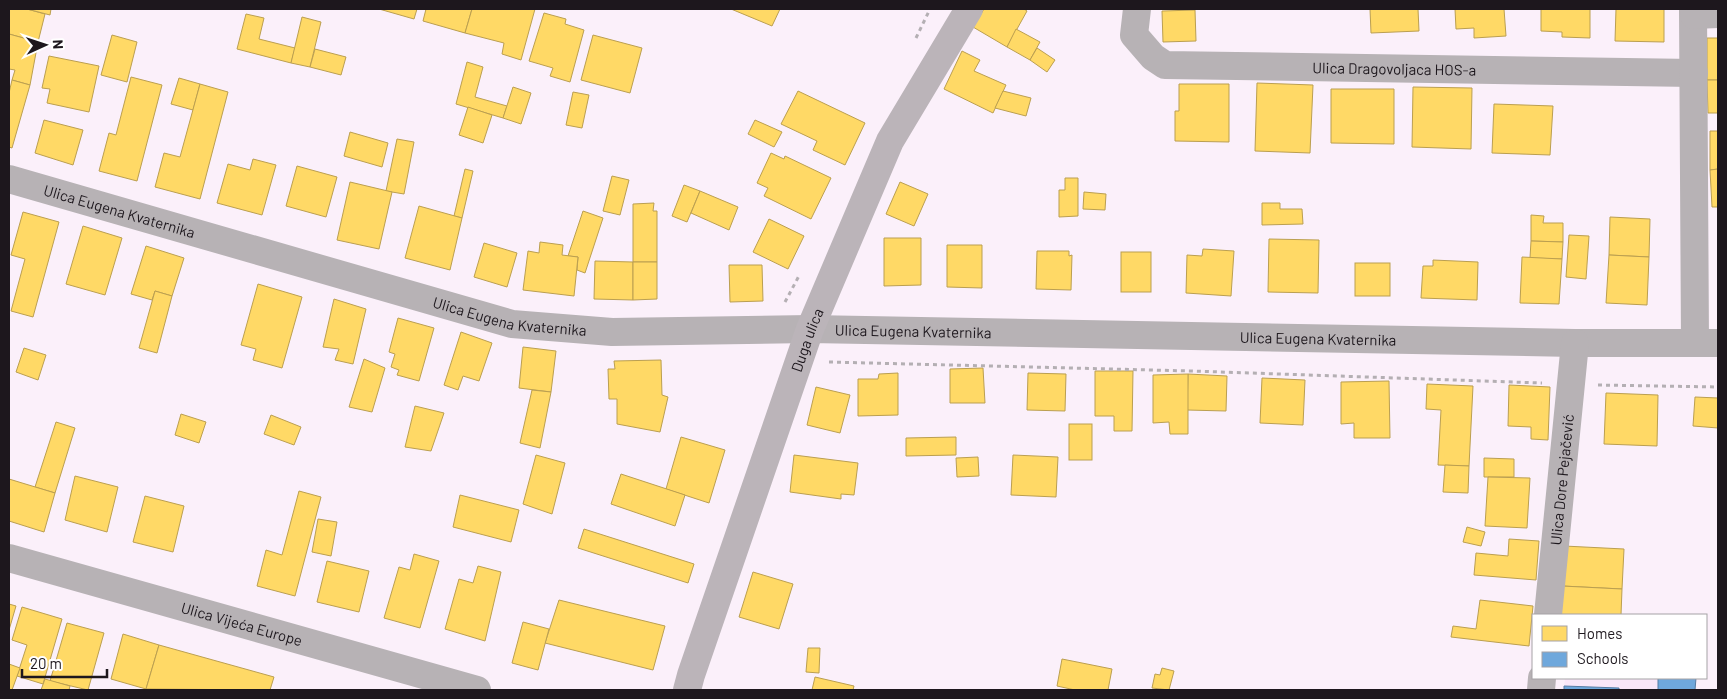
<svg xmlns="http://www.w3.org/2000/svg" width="1727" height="699" font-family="Barlow,sans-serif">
	<rect width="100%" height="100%" fill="#fbf0fa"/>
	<polygon fill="#f9e7f8" points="1565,678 1696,678 1695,690 1564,690"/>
	<g fill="#ffd966" stroke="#bb9f50">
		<polygon points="9,9 27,9 45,14 38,42 9,34"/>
		<polygon points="27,9 51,9 50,15"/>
		<polygon points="379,9 417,9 414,19"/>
		<polygon points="426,9 472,9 465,33 423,21"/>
		<polygon points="472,9 535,9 521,60 502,54 504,43 465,33"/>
		<polygon points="731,9 780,9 772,26"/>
		<polygon points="984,9 1024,9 1027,11 1007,47 973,27"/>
		<polygon points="1370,9 1418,9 1419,31 1371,33"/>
		<polygon points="1455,9 1504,9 1506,36 1474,38 1474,28 1456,29"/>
		<polygon points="1541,9 1590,9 1590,38 1562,37 1562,32 1541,31"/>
		<polygon points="1616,9 1664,9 1664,42 1615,41"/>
		<polygon points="1195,10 1196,41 1163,42 1162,11"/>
		<polygon points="544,13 566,19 565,24 584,30 570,82 550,76 553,68 529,61"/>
		<polygon points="246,14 264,18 259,39 295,48 291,63 237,49"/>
		<polygon points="302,17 321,22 310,67 291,63"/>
		<polygon points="1016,29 1040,42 1030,60 1007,47"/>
		<polygon points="9,34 38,42 30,85 12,80 15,70 9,69"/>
		<polygon points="112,35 137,42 127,82 101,75"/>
		<polygon points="593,35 642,48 630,93 581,80"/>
		<rect x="1707" y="38" width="11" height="42"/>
		<polygon points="1037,48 1055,60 1047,72 1030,60"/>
		<polygon points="315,49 346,57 341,75 310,67"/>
		<polygon points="962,51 980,60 974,71 1006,85 993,113 944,89"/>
		<polygon points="49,56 99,66 89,112 47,103 50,89 42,88"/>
		<polygon points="467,62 483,67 475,97 507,106 503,118 456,104"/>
		<polygon points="131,77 162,85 137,181 99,171 109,133 116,135"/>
		<polygon points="179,78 200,84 193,110 171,104"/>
		<polygon points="12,80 30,85 12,148 9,147 9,93"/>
		<polygon points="1707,80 1718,80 1718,113 1708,113"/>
		<polygon points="1257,83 1313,85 1310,153 1255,151"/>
		<polygon points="200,84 228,92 200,199 155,187 164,153 180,157"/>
		<polygon points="1179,84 1229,84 1229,142 1175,141 1175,111 1179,111"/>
		<polygon points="513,87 531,93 521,124 503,118"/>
		<polygon points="1413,87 1472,88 1471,149 1412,147"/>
		<polygon points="1331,89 1394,89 1394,144 1331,143"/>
		<polygon points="798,91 865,123 845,165 813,150 817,141 781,124"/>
		<polygon points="1003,91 1031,98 1026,116 995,108"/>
		<polygon points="573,92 589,95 582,128 566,125"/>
		<polygon points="1494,104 1553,106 1550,155 1492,153"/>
		<polygon points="468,107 492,115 483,143 459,135"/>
		<polygon points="44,120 83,130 73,165 35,153"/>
		<polygon points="755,120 782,132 774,147 748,134"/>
		<polygon points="1710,131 1718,131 1718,169 1710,170"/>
		<polygon points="350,132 388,143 382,167 344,156"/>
		<polygon points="397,139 414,142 404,194 386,191"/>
		<polygon points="771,153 784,159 785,156 831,178 811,219 764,196 768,188 757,183"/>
		<polygon points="253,159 276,165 262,215 217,203 228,164 250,170"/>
		<polygon points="297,166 337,177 326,217 286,206"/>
		<polygon points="465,169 473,171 462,218 454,216"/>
		<polygon points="1718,169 1718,207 1712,207 1710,170"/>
		<polygon points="612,176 629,180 620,215 603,211"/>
		<polygon points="1065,178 1078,178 1078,216 1059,217 1059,190 1065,190"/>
		<polygon points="350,182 392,192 379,249 337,240"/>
		<polygon points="900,182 928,194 914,226 886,214"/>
		<polygon points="684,185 700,191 687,222 672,216"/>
		<polygon points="700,191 738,207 729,230 691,213"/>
		<polygon points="1084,192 1106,194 1105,210 1083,209"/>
		<polygon points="654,203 653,211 657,211 657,262 633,262 633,204"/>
		<polygon points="1262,203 1280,203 1280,209 1302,209 1303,224 1262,225"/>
		<polygon points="419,206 462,218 450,270 405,258"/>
		<polygon points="583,211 603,218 585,273 577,270 578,257 568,256"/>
		<polygon points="23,212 59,222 33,317 11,311 25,259 11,255"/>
		<polygon points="1531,215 1544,216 1543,223 1563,223 1563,242 1531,241"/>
		<polygon points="1610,217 1650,219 1649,257 1609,255"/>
		<polygon points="769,219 804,236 788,269 753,252"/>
		<polygon points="83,226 122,238 105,295 66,284"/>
		<polygon points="1569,235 1589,236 1586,279 1566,277"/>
		<polygon points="884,238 921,238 921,285 884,286"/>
		<polygon points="1269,239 1319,240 1318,293 1268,292"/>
		<polygon points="1531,241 1563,242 1562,259 1530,258"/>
		<polygon points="540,242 563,245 562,255 578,257 574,296 523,290 528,251 539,253"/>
		<polygon points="484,243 517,253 507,287 474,277"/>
		<polygon points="947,245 982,245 982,288 947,287"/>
		<polygon points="146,246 184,258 172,296 155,291 152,300 131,294"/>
		<polygon points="1203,249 1234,251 1231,296 1186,293 1187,255 1202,256"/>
		<polygon points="1037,251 1069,251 1069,256 1072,255 1071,290 1036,289"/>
		<rect x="1121" y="252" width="30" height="40"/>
		<polygon points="1609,255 1649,257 1647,305 1606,303"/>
		<polygon points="1522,257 1562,259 1559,304 1520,303"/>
		<polygon points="1433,260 1478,262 1477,300 1421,298 1423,266 1433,266"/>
		<polygon points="595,261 633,262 633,300 594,299"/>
		<polygon points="633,262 657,262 657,299 633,300"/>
		<rect x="1355" y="263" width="35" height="33"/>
		<polygon points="729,265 762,265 763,301 730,302"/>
		<polygon points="258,284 302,297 282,368 253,360 256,349 241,345"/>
		<polygon points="155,291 172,296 157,353 139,348"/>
		<polygon points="334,299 366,309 353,364 335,360 339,349 323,347"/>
		<polygon points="398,318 434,328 419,381 397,375 399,370 391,367 395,354 389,352"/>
		<polygon points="461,332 492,343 479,381 463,376 458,390 444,385"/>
		<polygon points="523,347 556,351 551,392 519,388"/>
		<polygon points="24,348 46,355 38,380 16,372"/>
		<polygon points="364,359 385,368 372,412 349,407"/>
		<polygon points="661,360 662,395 668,397 660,432 617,424 617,399 609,399 608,369 615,369 614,361"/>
		<polygon points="983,368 985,403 950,403 950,369"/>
		<polygon points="1095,371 1133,371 1132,431 1114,431 1114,416 1095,416"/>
		<polygon points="898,373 898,415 858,416 858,379 878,379 879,374"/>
		<polygon points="1028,373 1066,374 1065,411 1027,410"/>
		<polygon points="1188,374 1227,376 1226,411 1187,410"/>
		<polygon points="1188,374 1188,434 1170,434 1169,422 1153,423 1153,375"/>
		<polygon points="1262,378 1305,380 1303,425 1260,423"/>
		<polygon points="1389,381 1390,438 1354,438 1354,423 1341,424 1341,382"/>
		<polygon points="1427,384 1473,386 1469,466 1438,465 1441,410 1426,409"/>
		<polygon points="1509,385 1550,387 1548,440 1531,439 1531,427 1508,426"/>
		<polygon points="816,387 850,395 840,433 807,425"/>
		<polygon points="532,390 551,392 540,448 520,443"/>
		<polygon points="1606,393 1658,395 1657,446 1604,444"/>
		<polygon points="1695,397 1718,398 1718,428 1693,426"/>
		<polygon points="415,406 444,413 431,451 405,447"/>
		<polygon points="181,414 206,422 199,443 175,435"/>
		<polygon points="271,415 301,427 294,445 264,434"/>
		<polygon points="56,422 75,428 55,493 35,487"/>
		<rect x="1069" y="424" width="23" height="36"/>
		<polygon points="681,437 725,450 709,503 666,489"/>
		<polygon points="956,437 956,455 906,456 906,438"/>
		<polygon points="536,455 565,463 552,514 523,504"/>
		<polygon points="794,455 858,463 854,495 841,494 841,499 790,492"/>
		<polygon points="1013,455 1058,457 1056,497 1011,495"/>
		<polygon points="978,457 979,476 957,477 956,458"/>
		<polygon points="1484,458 1514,459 1514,477 1484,477"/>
		<polygon points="1445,465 1469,466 1468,493 1443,492"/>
		<polygon points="621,474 685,495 675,526 611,504"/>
		<polygon points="75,476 118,487 107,532 65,520"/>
		<polygon points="1488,477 1530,478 1527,528 1485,526"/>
		<polygon points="9,479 55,493 44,532 9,521"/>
		<polygon points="299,491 321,497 295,596 257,586 266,550 282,555"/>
		<polygon points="460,495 519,510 511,542 453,527"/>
		<polygon points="145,496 184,506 173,552 133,542"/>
		<polygon points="318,519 337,522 331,556 312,552"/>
		<polygon points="1467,527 1485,532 1481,546 1463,542"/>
		<polygon points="584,529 694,564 688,583 578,548"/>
		<polygon points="1509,539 1539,541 1536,580 1474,575 1476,553 1508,556"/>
		<polygon points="1564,546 1624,549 1622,589 1562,586"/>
		<polygon points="414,554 439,561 420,628 384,618 399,567 410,570"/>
		<polygon points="327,561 369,571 359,612 317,602"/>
		<polygon points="478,566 501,572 485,641 445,629 459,579 473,583"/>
		<polygon points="753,572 793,584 779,629 739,617"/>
		<polygon points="1562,586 1622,589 1621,615 1560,615"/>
		<polygon points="559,600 665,626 653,670 545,643"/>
		<polygon points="1480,600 1533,606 1529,646 1451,637 1453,626 1476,629"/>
		<polygon points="9,604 16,606 9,630"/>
		<polygon points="22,607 62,619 43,684 17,676 27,645 12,640"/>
		<polygon points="523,622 549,629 538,670 512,663"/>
		<polygon points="67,623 104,633 88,690 50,681"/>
		<polygon points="123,634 159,645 146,689 111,679"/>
		<polygon points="159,645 274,677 270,690 146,689"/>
		<polygon points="808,648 820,648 819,673 806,672"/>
		<polygon points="1062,659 1112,669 1108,690 1075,690 1057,686"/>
		<polygon points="9,664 20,668 12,690 9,690"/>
		<polygon points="1162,668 1174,671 1169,690 1152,688 1155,674 1160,675"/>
		<polygon points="815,677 854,686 853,690 812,690"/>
		<polygon points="45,679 70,686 69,690 41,690"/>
	</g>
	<g fill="#6fa8dc" stroke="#567ca3">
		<polygon points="1658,678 1696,678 1695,690 1658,690"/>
		<polygon points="1564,686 1619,688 1619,690 1564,690"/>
	</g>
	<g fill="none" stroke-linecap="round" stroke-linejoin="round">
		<g stroke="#b4afb3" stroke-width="3" stroke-dasharray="4 4" stroke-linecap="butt">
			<polyline points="916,38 930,9"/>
			<polyline points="785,302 800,274"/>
			<polyline points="829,362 1192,371 1542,383"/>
			<polyline points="1598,385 1718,387"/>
		</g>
		<g stroke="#b7b2b5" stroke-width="28">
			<path id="s1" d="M1137,9L1134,35L1153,57L1165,65L1694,73"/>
			<polyline points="1693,9 1695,342"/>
			<polyline points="1694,15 1718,14"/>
			<path id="s2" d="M9,179L512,324L612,332L810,329L1575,343H1718"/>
			<path id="s3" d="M9,558L477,690"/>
			<path id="s4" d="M1548,615L1575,343"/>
			<polyline points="1541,690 1542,678"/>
		</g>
		<path stroke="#bbb4b9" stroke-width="28" id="s5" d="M687,690L691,675L810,329L890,141L969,9"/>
	</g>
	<g text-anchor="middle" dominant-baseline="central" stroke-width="5" stroke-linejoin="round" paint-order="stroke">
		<g font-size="15" fill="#1d171d" stroke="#fff">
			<text stroke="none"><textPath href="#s1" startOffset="299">Ulica Dragovoljaca HOS-a</textPath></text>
			<text stroke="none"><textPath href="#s2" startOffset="115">Ulica Eugena Kvaternika</textPath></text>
			<text stroke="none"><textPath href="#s2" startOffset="520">Ulica Eugena Kvaternika</textPath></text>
			<text stroke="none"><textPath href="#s2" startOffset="925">Ulica Eugena Kvaternika</textPath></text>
			<text stroke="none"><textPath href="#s2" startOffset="1330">Ulica Eugena Kvaternika</textPath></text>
			<text stroke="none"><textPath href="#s5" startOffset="370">Duga ulica</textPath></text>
			<text stroke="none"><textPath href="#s4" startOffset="136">Ulica Dore Pejačević</textPath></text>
			<text stroke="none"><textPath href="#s3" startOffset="242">Ulica Vijeća Europe</textPath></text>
		</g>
	</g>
	<rect width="1727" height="699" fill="none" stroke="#1d171d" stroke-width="20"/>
	<rect x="1532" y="614" width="175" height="65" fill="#ffffff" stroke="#a5a2a5"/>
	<rect x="1542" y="626" width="25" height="15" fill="#ffd966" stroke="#a5a2a5"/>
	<text x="1577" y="639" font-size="15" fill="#1d171d">Homes</text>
	<rect x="1542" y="652" width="25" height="15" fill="#6fa8dc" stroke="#a5a2a5"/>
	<text x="1577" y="664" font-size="15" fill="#1d171d">Schools</text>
	<g transform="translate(45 45) rotate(87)" stroke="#ffffff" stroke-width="4" paint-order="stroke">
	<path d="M0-4L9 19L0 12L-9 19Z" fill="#1d171d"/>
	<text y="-8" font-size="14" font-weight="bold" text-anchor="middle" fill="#1d171d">N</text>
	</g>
	<path d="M22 669v8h85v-8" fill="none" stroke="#1d171d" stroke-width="2.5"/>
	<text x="30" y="669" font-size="15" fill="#1d171d" stroke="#ffffff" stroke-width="4" paint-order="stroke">20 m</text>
</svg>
